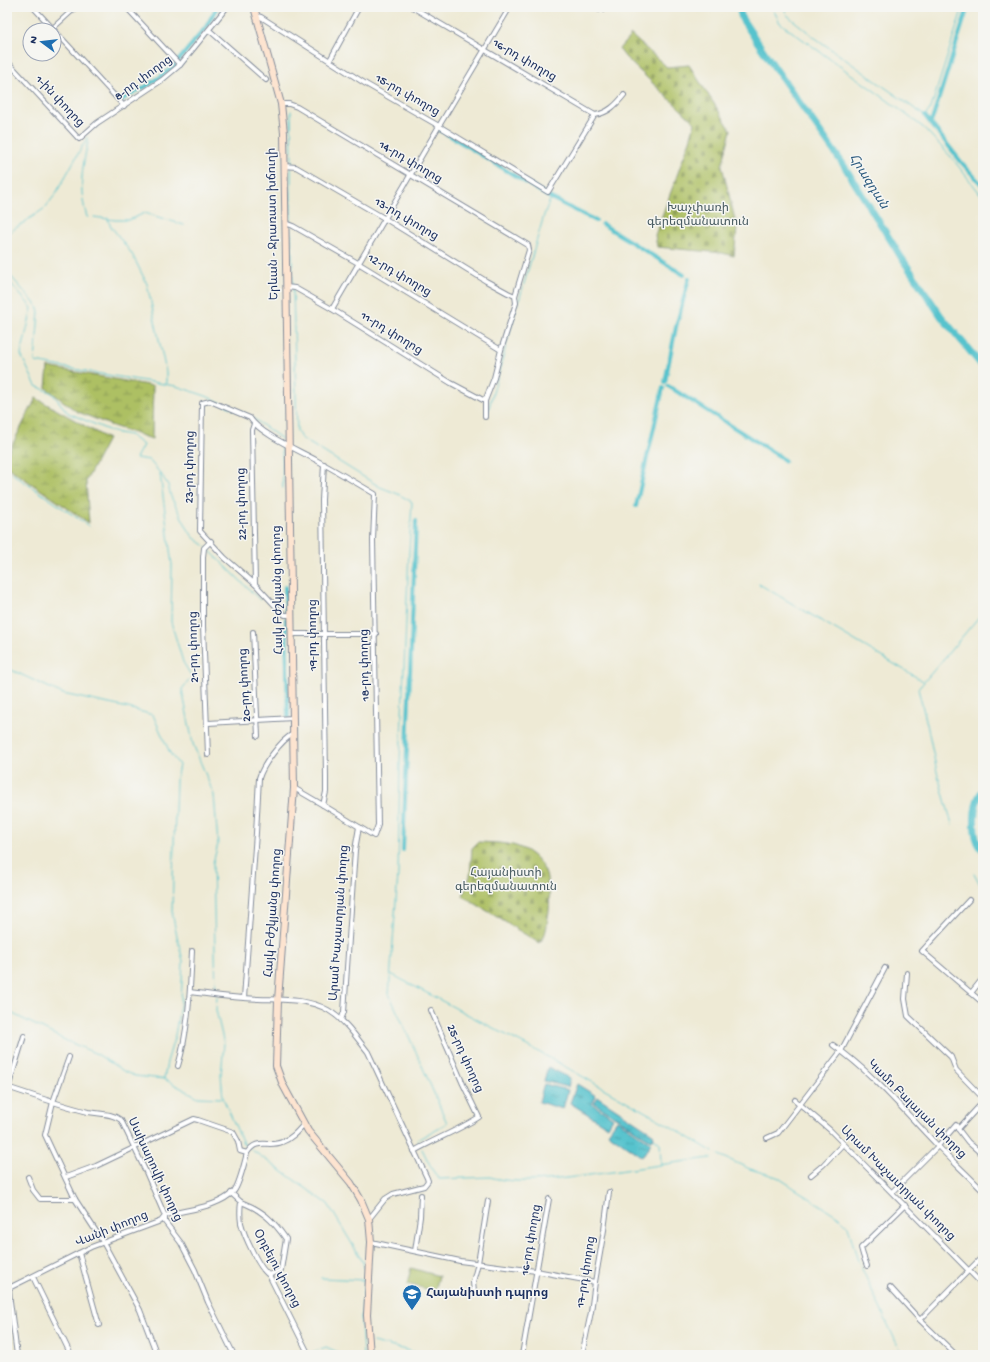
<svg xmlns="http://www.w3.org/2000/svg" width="990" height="1362" font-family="'Gochi Hand','Noto Sans Armenian',sans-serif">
	<defs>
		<pattern id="wetland-marsh" width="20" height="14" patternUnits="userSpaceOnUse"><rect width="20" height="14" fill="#adc064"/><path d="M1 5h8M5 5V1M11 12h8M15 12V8" fill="none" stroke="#8c9c56"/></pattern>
		<pattern id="cemetery-stones" width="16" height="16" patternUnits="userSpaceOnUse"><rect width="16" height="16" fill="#adc064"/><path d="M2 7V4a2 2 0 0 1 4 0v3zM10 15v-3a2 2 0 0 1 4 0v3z" fill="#8c9c56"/></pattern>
		<pattern id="water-ripples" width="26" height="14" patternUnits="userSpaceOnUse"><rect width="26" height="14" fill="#56c3cd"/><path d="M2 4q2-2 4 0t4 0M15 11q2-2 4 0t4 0" fill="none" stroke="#469faa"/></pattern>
	</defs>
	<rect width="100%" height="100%" fill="#f6f6f2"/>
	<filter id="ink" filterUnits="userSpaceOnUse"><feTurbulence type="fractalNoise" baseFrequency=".025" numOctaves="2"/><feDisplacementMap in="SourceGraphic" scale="8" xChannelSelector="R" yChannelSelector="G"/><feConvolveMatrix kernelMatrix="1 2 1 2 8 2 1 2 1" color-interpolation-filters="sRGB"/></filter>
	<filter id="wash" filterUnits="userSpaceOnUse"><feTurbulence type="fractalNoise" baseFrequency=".012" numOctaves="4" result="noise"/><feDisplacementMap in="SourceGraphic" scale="16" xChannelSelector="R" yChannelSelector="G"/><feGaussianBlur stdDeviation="0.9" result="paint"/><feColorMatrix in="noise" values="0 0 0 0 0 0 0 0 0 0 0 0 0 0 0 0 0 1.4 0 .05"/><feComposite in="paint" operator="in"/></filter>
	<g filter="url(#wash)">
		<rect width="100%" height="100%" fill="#eeead5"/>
		<g fill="url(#wetland-marsh)" stroke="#647861">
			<polygon points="48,367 153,386 152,439 110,425 76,411 46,388"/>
			<polygon points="36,398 108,439 86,481 89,523 7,467 7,455"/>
		</g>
		<g fill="url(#cemetery-stones)" stroke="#647861">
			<polygon points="631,35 667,67 689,65 731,130 722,166 737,228 734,256 722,253 657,247 655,235 690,140 695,123 626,58 619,49"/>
			<path d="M478,842C492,843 509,842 521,848C529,851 538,859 542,866C550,877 551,905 548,917C547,925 546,938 539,943L463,896L470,876L472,848Z"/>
		</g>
		<polygon fill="#adc064" stroke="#647861" points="411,1268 439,1276 435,1291 407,1284"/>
		<g fill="url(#water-ripples)" stroke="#387996">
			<polygon points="548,1067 570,1078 568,1087 544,1081"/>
			<polygon points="544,1084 568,1090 563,1109 539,1102"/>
			<polygon points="577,1084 596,1096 592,1104 613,1118 608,1127 570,1103"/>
			<polygon points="598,1097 654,1134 653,1139 650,1140 594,1103"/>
			<polygon points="617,1120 651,1143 642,1157 608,1133"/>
		</g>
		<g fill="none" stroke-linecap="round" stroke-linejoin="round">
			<g stroke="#56c3cd" stroke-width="1">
				<polyline points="772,7 780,23 887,100 924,128 951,157 983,197"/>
				<polyline points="784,7 787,15 814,37 925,116 931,108 963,7"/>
				<polyline points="291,111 292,164"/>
				<path d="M87,138L88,141C82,170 78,188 87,217H88"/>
				<polyline points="94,217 115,220 129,220 145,213 184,225"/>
				<polyline points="108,218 110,225 132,254 147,284 166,372 166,384"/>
				<polyline points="291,224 291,168"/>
				<polyline points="291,228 293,286"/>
				<polyline points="7,234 45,208 55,195 87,138"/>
				<polyline points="7,272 36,305 39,311 35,362 101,374 176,386 206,396 247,415"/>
				<polyline points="7,279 32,308 21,355 36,386 52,393 68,413 113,432 130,435 143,445 136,458 149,460 160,473 172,565 171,622 183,662 192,677 182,689 193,744 214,795 218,844 213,863 216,994"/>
				<polyline points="293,289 297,431 301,438 380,487 398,494 412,502 409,552 400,762 398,875 389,994 416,1052 447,1123 417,1140 420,1145"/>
				<polyline points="518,304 545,212 551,198"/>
				<polyline points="487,415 516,309"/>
				<polyline points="253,418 282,439"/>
				<polyline points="282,446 283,488"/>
				<polyline points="7,470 89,526"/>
				<polyline points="161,474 168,485 171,497 188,529 193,537 204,545"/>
				<polyline points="206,547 260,600"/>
				<polyline points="759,584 923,681"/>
				<polyline points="7,668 63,694 128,708 153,715 170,753 179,765 176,780 172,912 176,932 183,961 181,1001 175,1035 167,1062 164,1079"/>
				<polyline points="952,824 937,772 927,724 918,689 983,612"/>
				<polyline points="974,873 983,890"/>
				<polyline points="391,974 548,1057 665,1123 713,1152"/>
				<polyline points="217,997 216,1010 224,1044 221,1075 223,1098 243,1143 250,1148"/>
				<polyline points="7,1011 67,1041 97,1054 125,1072 135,1076 164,1079 198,1097 222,1098"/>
				<polyline points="654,1138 660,1143 661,1164"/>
				<path d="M422,1149L433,1171L439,1179L490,1177C522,1187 578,1176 612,1172C645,1167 678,1162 711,1158"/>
				<polyline points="252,1150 328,1204 363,1262 365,1272 361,1317 363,1355"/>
				<polyline points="719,1155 750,1169 777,1177 839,1217 848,1226 857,1258 902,1355"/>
				<polyline points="321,1278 364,1280"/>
				<polyline points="373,1342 426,1355"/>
				<polyline points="313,1352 326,1347 344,1355"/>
				<polyline points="305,1355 306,1355"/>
			</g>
			<g stroke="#56c3cd" stroke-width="4">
				<polyline points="178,61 206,27 217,7"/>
				<path d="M122,100C128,95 134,93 141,89C154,83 164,74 175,65"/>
				<polyline points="925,116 962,163 983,186"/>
				<polyline points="932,120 968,7"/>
				<polyline points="439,129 551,198 596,221"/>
				<polyline points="602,224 684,275"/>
				<polyline points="665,382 676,327 689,278"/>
				<polyline points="668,386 779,456 785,461"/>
				<polyline points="636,506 663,388"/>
				<polyline points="285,587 286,612"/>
				<polyline points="286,619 288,717"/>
				<polyline points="403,850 416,521"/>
			</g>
			<g stroke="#56c3cd" stroke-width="7">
				<polyline points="739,7 742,19 775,68 843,164 901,257 941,316 983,367"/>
				<path d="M983,790C974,800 973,823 976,837C977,841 979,845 981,848L983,849"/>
			</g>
		</g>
	</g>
	<g filter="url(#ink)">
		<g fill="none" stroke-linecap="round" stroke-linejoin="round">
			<defs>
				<g id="minor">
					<polyline points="33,7 124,106"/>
					<polyline points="126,7 180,65"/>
					<path d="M412,7L595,115C608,113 616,105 624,95"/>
					<polyline points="588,7 602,10 608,7"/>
					<polyline points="257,16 261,17 366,84 439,126 548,192 595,115"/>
					<polyline points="53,28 76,7"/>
					<polyline points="209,30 266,80"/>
					<polyline points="330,60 359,7"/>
					<polyline points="7,61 79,139 97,123 162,80 180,65 227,7"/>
					<polyline points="281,104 289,104 297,107 528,245 529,250 515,296 516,303 501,350 494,378 485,401 485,417"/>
					<polyline points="284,166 296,167 384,218 486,281 508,293 515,296"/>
					<polyline points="285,223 293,226 358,263 501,350"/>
					<polyline points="286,287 295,288 332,309 451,383 485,401"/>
					<polyline points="332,309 439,126 510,7"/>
					<polyline points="254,424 252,430 255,584"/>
					<path d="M291,615H285L281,612L255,584L225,558L200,531L202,403L210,401L250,418C260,434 298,450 316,460C336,471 355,482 375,494L373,540L378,825L374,836L323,805L294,788"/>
					<polyline points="253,632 258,736"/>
					<polyline points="291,634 376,634"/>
					<polyline points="208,723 293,718"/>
					<polyline points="208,755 203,626 203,557 204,548 211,541"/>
					<polyline points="323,805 326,792 326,776 322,500 324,464"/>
					<polyline points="969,900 922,951 983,1003"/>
					<polyline points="907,973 905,999 908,1016 951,1057 956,1070 983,1098"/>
					<path d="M190,992C208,994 226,997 244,998C272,1001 303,996 328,1010C345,1020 356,1037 368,1052L427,1178L428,1181L424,1186L393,1194L385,1199L369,1219"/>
					<polyline points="971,993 983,978"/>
					<path d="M244,998L256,833L259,778C263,765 281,740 293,734"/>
					<polyline points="341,1020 344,1012 355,850 359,827"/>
					<path d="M833,1045C873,1073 904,1111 937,1145C952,1161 968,1175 983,1191"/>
					<polyline points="69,1057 53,1102 45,1135 75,1199 103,1242 140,1310 157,1355"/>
					<path d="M178,1066C189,1029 190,989 192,951"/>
					<path d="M7,1087C34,1096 60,1105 88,1112C99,1114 112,1113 121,1120L146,1172L165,1216V1222L181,1243L195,1270L208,1302L234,1355"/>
					<polyline points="8,1088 24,1036"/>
					<polyline points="795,1100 830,1130 983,1285"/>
					<polyline points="983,1102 958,1129 968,1142 983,1155"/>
					<polyline points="767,1138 778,1133 841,1051 885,968"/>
					<path d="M414,1151C435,1139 459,1130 479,1117L463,1084L431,1010"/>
					<polyline points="811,1175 823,1165 843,1144"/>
					<polyline points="28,1177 33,1190 40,1199 75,1199"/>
					<polyline points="66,1177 96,1166 194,1119 198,1120 233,1132 238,1141 240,1151 247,1153"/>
					<polyline points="892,1192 938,1146 956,1125 958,1129"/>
					<path d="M231,1193L241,1202C240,1209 240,1216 241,1223C244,1235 259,1269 269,1275L309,1355"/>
					<path d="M241,1202C262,1210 273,1220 286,1239L281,1270L269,1275"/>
					<polyline points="371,1242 460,1261 536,1271 595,1282"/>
					<polyline points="415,1251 420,1217 421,1195"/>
					<polyline points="79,1253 99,1325"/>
					<polyline points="867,1266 863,1255 861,1248 905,1205"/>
					<polyline points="33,1277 71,1355"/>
					<polyline points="7,1282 9,1288 10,1301 17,1355"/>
					<polyline points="890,1287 920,1320 956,1355"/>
					<path d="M9,1288L91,1247L161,1221L165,1216L170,1214C190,1209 219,1207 234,1191C239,1185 245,1161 247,1153C257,1137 268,1148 282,1142C291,1139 297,1132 304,1124"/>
					<polyline points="474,1292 473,1282 478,1263 488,1201"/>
					<polyline points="920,1320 983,1256"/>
					<polyline points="522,1355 549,1199"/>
					<polyline points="582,1355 591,1312 595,1282 604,1230 609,1192"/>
				</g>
				<polyline id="secondary" points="254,7 281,104 284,133 294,788 278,1000 276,1066 283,1085 308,1131 351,1183 361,1200 369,1219 371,1242 367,1315 370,1355"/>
			</defs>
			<use href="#minor" stroke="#848c9a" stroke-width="6"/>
			<use href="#secondary" stroke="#848c9a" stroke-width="8"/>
			<use href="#minor" stroke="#fff" stroke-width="4"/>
			<use href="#secondary" stroke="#fde4d0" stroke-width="6"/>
		</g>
	</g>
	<defs>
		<symbol id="school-pin" viewBox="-11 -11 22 30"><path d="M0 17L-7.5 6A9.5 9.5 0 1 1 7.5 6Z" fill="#1f6fb2" stroke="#f6f6f2"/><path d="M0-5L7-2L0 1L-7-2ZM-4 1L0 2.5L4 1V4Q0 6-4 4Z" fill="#fff"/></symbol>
	</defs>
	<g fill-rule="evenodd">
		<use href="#school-pin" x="401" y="1283" width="22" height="30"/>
	</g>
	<g text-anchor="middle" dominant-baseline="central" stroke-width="3" stroke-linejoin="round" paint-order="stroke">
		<g font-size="12" fill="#1b2f5e" stroke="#f6f6f2">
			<text transform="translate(524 61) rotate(31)">16-րդ փողոց</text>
			<text transform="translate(144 79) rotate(-36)">8-րդ փողոց</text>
			<text transform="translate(407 96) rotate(30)">15-րդ փողոց</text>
			<text transform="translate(59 102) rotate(47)">1-ին փողոց</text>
			<text transform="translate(410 163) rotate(31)">14-րդ փողոց</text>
			<text transform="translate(406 220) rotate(31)">13-րդ փողոց</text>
			<text transform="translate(274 224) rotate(-91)">Երևան - Ջրառատ խճուղի</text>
			<text transform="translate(399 276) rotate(31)">12-րդ փողոց</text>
			<text transform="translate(391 334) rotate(32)">11-րդ փողոց</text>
			<text transform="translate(191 467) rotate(-89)">23-րդ փողոց</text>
			<text transform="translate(243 504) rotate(-91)">22-րդ փողոց</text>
			<text transform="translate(279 590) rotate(-91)">Հայկ Բժշկյանց փողոց</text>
			<text transform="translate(314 635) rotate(-90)">19-րդ փողոց</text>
			<text transform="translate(195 647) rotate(-91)">21-րդ փողոց</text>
			<text transform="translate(366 665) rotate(-91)">18-րդ փողոց</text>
			<text transform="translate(246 685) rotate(-93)">20-րդ փողոց</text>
			<text transform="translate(274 913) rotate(-86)">Հայկ Բժշկյանց փողոց</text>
			<text transform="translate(340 923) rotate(-86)">Արամ Խաչատրյան փողոց</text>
			<text transform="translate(464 1059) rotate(66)">25-րդ փողոց</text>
			<text transform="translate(916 1110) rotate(45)">Կամո Բալայան փողոց</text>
			<text transform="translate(154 1170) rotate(65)">Սախարովի փողոց</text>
			<text transform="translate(897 1184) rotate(45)">Արամ Խաչատրյան փողոց</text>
			<text transform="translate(112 1230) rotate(-22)">Վանի փողոց</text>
			<text transform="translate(532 1240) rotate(-80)">16-րդ փողոց</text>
			<text transform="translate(276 1269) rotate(62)">Օրբելու փողոց</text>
			<text transform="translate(587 1272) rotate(-81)">17-րդ փողոց</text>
		</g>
		<g font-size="12" fill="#475a60" stroke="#f6f6f2">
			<text x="698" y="209">Խաչփառի<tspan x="698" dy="14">գերեզմանատուն</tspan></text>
			<text x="506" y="874">Հայանիստի<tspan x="506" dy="14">գերեզմանատուն</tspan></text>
		</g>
		<g font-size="12" font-weight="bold" fill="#1b2f5e" stroke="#f6f6f2" text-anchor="start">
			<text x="426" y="1294">Հայանիստի դպրոց</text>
		</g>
		<g font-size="13" font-style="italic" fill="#2d5b7f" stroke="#f6f6f2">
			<text transform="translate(868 182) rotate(58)">Հրազդան</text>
		</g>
	</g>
	<rect width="990" height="1362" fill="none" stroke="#f6f6f2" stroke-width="24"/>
	<g transform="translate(42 42) rotate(285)"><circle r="19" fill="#f6f6f2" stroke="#9ea6b7"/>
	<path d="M0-3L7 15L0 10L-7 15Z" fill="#1f6fb2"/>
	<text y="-6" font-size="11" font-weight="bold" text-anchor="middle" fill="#1b2f5e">N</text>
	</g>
</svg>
